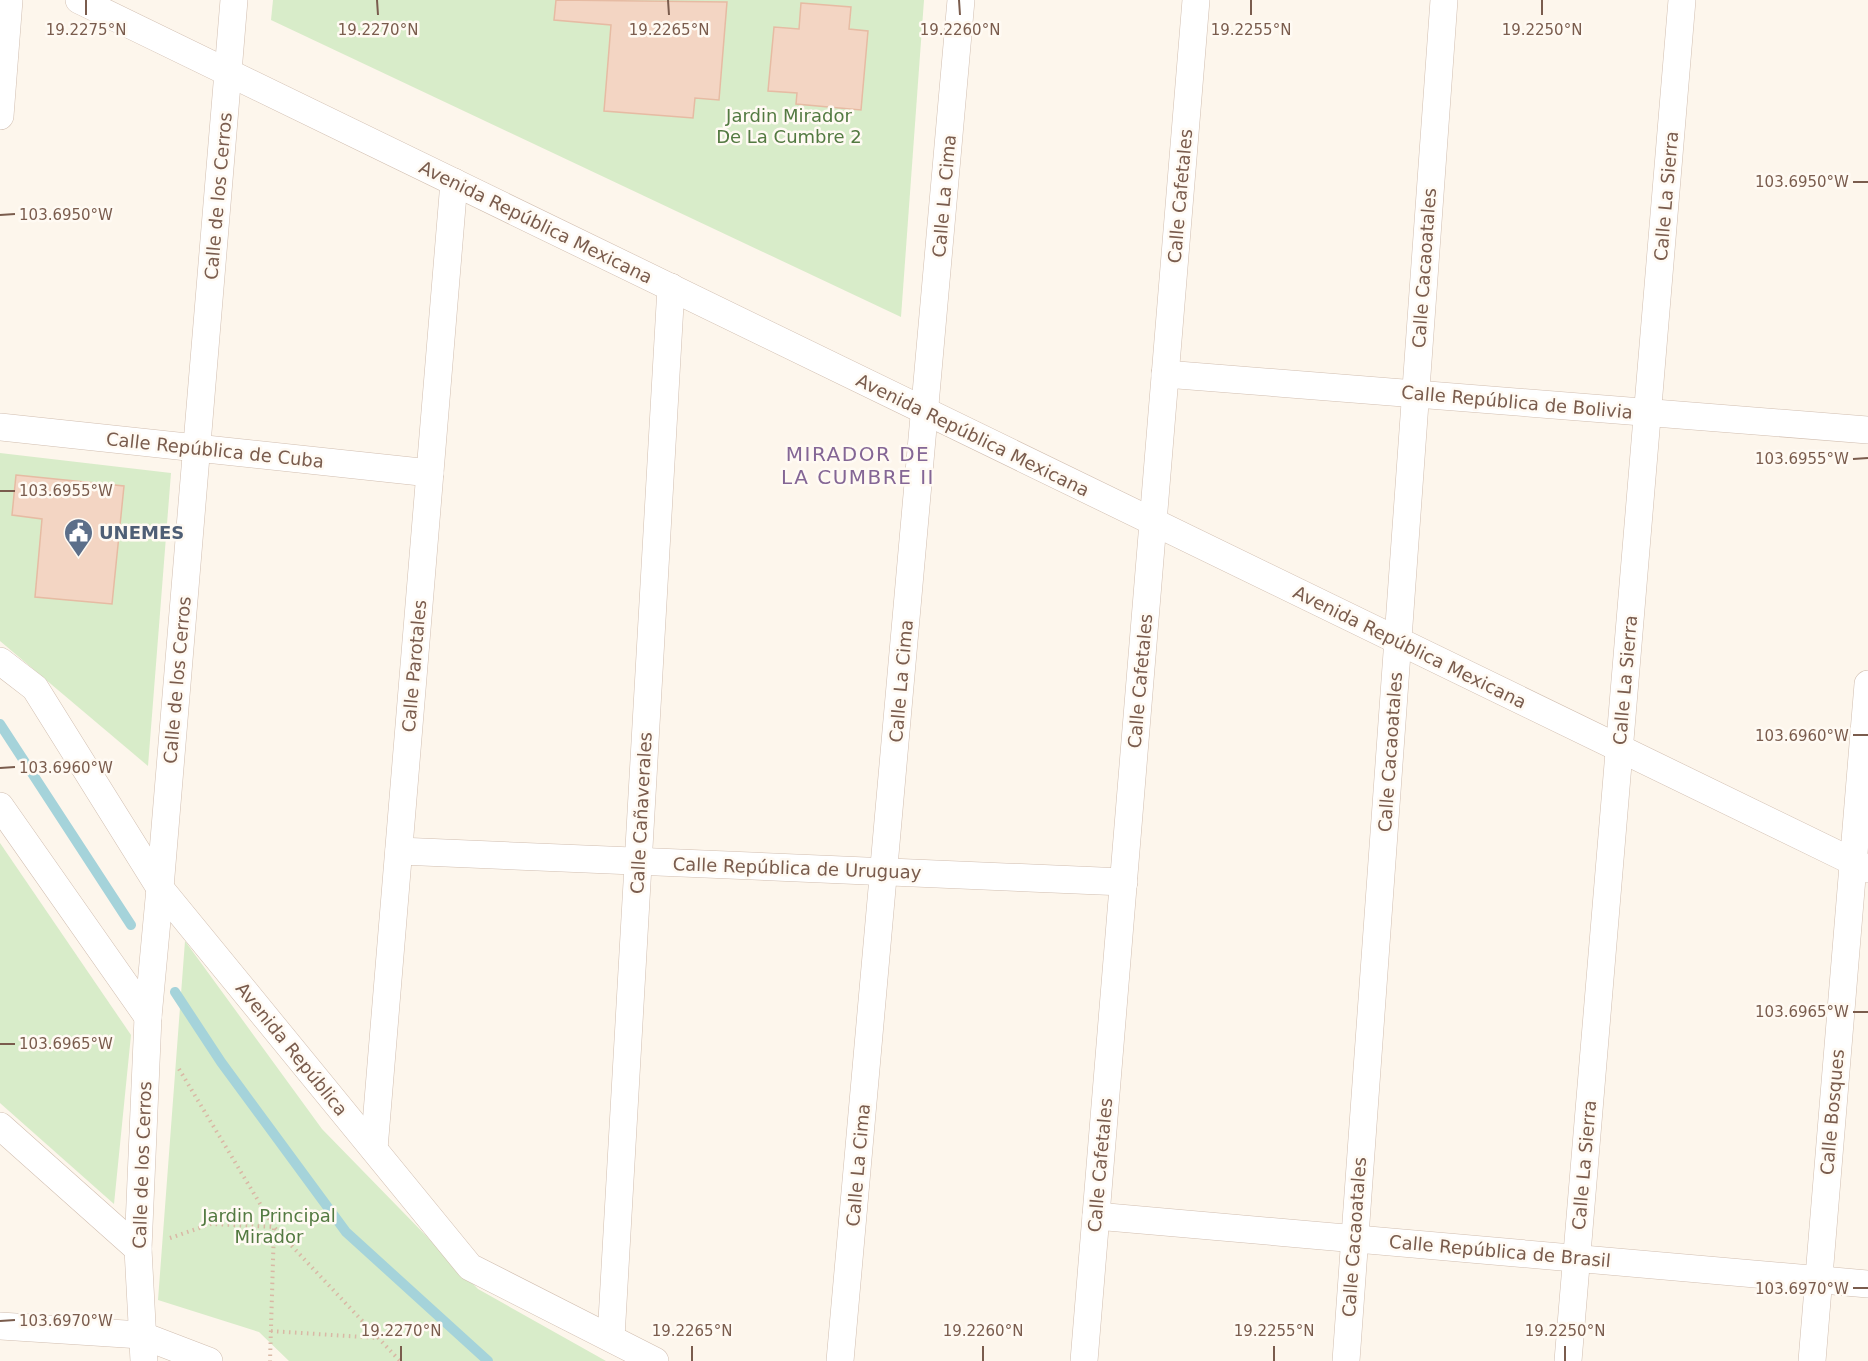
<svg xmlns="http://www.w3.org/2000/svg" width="1868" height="1361" font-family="'DejaVu Sans',sans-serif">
	<rect width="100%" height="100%" fill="#fdf6ec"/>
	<g fill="#d8ecc9">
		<polygon points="273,0 924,0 901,317 271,20"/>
		<polygon points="0,453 171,473 148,766 0,641"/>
		<polygon points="0,843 131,1035 114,1204 0,1103"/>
		<polygon points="185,941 322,1129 478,1289 606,1361 289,1361 259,1332 158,1300"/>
	</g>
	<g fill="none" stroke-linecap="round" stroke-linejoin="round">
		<g stroke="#a5d3da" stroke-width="10">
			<polyline points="0,724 131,925"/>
			<polyline points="175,992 221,1062 346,1232 488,1361"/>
		</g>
	</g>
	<g fill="#f3d5c3" stroke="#e6bba3" stroke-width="1.5">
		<polygon points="556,0 727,2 719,100 695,98 693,118 604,111 611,25 554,20"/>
		<polygon points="801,3 851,7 849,29 868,31 861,110 796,104 797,93 768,91 774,27 799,29"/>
		<polygon points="16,475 124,486 112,604 35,597 42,519 12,515"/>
	</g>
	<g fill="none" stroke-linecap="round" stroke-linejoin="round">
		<defs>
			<g id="street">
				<polyline points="79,0 1868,869"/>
				<polyline points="0,116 9,0"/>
				<polyline points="1165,374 1868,430"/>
				<polyline points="0,427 430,473"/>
				<polyline points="0,661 35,688 160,888 470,1267 655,1361"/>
				<polyline points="0,806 148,1017"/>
				<polyline points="399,851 1124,882"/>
				<polyline points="0,1126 138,1249"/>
				<polyline points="374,1149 454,182"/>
				<polyline points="1096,1216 1868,1284"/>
				<polyline points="0,1326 141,1335 209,1361"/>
				<polyline points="611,1338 671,287"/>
				<polyline points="144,1361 138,1249 148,1017 160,888 234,0"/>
				<polyline points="840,1361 961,0"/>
				<polyline points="1084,1361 1196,0"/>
				<polyline points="1346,1361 1444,0"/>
				<polyline points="1568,1361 1682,0"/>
				<polyline points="1812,1361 1868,684"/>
			</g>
		</defs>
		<use href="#street" stroke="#d1beb0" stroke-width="28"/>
		<g stroke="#d9b8a5" stroke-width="4" stroke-dasharray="1.5 4.5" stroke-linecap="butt">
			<polyline points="179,1069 274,1227 400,1361"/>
			<polyline points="170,1238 211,1224 274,1227 270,1361"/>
			<polyline points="271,1331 378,1338"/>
		</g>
		<use href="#street" stroke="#fff" stroke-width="27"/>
	</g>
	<path fill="none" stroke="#7a5c4d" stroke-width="2" d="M86,0V15M377,0L378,15M668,0L669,15M959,0L960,15M1251,0V15M1542,0V15M1853,182H1868M0,215L15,214M1853,459L1868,458M0,491H15M1853,735H1868M0,768L15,767M1853,1012H1868M0,1044H15M1853,1288H1868M0,1321L15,1320M401,1346V1361M692,1346V1361M983,1346V1361M1274,1346V1361M1565,1346V1361"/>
	<defs>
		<symbol id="civic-pin" viewBox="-11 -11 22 30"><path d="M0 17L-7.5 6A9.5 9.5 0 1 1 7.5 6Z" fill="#5c6f8a" stroke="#fffaf3"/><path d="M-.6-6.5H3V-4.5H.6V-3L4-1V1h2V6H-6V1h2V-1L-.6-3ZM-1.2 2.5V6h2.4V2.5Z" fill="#fff"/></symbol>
	</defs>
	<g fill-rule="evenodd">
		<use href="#civic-pin" x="62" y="516" width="33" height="45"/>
	</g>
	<g text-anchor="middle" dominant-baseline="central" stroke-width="5" stroke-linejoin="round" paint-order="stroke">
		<g font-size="18" fill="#537a41" stroke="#fffaf3">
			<text x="789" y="115">Jardin Mirador<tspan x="789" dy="21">De La Cumbre 2</tspan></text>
			<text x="269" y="1215">Jardin Principal<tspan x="269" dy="21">Mirador</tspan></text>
		</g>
		<g font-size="18" fill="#7a5c4d" stroke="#fffaf3">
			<text transform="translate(218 196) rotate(-85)">Calle de los Cerros</text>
			<text transform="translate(944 196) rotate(-85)">Calle La Cima</text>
			<text transform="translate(1180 196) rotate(-85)">Calle Cafetales</text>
			<text transform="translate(1666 196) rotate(-85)">Calle La Sierra</text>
			<text transform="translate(536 222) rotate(26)">Avenida República Mexicana</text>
			<text transform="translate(1424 268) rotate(-86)">Calle Cacaoatales</text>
			<text transform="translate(1517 402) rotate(5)">Calle República de Bolivia</text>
			<text transform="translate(973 435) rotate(26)">Avenida República Mexicana</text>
			<text transform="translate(215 450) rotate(6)">Calle República de Cuba</text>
			<text transform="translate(1410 647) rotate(26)">Avenida República Mexicana</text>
			<text transform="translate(414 666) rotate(-85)">Calle Parotales</text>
			<text transform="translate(177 680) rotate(-85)">Calle de los Cerros</text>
			<text transform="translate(1625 680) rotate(-85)">Calle La Sierra</text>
			<text transform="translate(901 681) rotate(-85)">Calle La Cima</text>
			<text transform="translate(1140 681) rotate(-85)">Calle Cafetales</text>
			<text transform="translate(1390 752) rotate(-86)">Calle Cacaoatales</text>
			<text transform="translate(641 813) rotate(-87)">Calle Cañaverales</text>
			<text transform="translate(797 868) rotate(2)">Calle República de Uruguay</text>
			<text transform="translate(292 1049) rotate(51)">Avenida República</text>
			<text transform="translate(1832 1112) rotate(-85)">Calle Bosques</text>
			<text transform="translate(142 1165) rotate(-88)">Calle de los Cerros</text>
			<text transform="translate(858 1165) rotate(-85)">Calle La Cima</text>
			<text transform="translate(1100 1165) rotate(-85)">Calle Cafetales</text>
			<text transform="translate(1584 1165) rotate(-85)">Calle La Sierra</text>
			<text transform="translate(1354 1237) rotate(-86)">Calle Cacaoatales</text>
			<text transform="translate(1500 1251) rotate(5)">Calle República de Brasil</text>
		</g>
		<g font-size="18" font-weight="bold" fill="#4e5e75" stroke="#fffaf3" text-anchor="start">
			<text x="99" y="532">UNEMES</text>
		</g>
		<g font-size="20" letter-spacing="1.5" fill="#846695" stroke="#fffaf3">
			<text x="858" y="454">MIRADOR DE<tspan x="858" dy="23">LA CUMBRE II</tspan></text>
		</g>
	</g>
	<g font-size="15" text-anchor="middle" fill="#7a5c4d" stroke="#fffaf3" stroke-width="5" stroke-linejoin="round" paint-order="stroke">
		<text x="86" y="35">19.2275°N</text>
		<text x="378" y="35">19.2270°N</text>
		<text x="669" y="35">19.2265°N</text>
		<text x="960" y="35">19.2260°N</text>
		<text x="1251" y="35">19.2255°N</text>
		<text x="1542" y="35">19.2250°N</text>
		<text x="1802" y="187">103.6950°W</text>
		<text x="66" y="220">103.6950°W</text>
		<text x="1802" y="464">103.6955°W</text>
		<text x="66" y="496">103.6955°W</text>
		<text x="1802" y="741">103.6960°W</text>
		<text x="66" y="773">103.6960°W</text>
		<text x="1802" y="1017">103.6965°W</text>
		<text x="66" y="1049">103.6965°W</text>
		<text x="1802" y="1294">103.6970°W</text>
		<text x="66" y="1326">103.6970°W</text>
		<text x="401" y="1336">19.2270°N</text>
		<text x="692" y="1336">19.2265°N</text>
		<text x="983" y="1336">19.2260°N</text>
		<text x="1274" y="1336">19.2255°N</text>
		<text x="1565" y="1336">19.2250°N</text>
	</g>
</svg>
